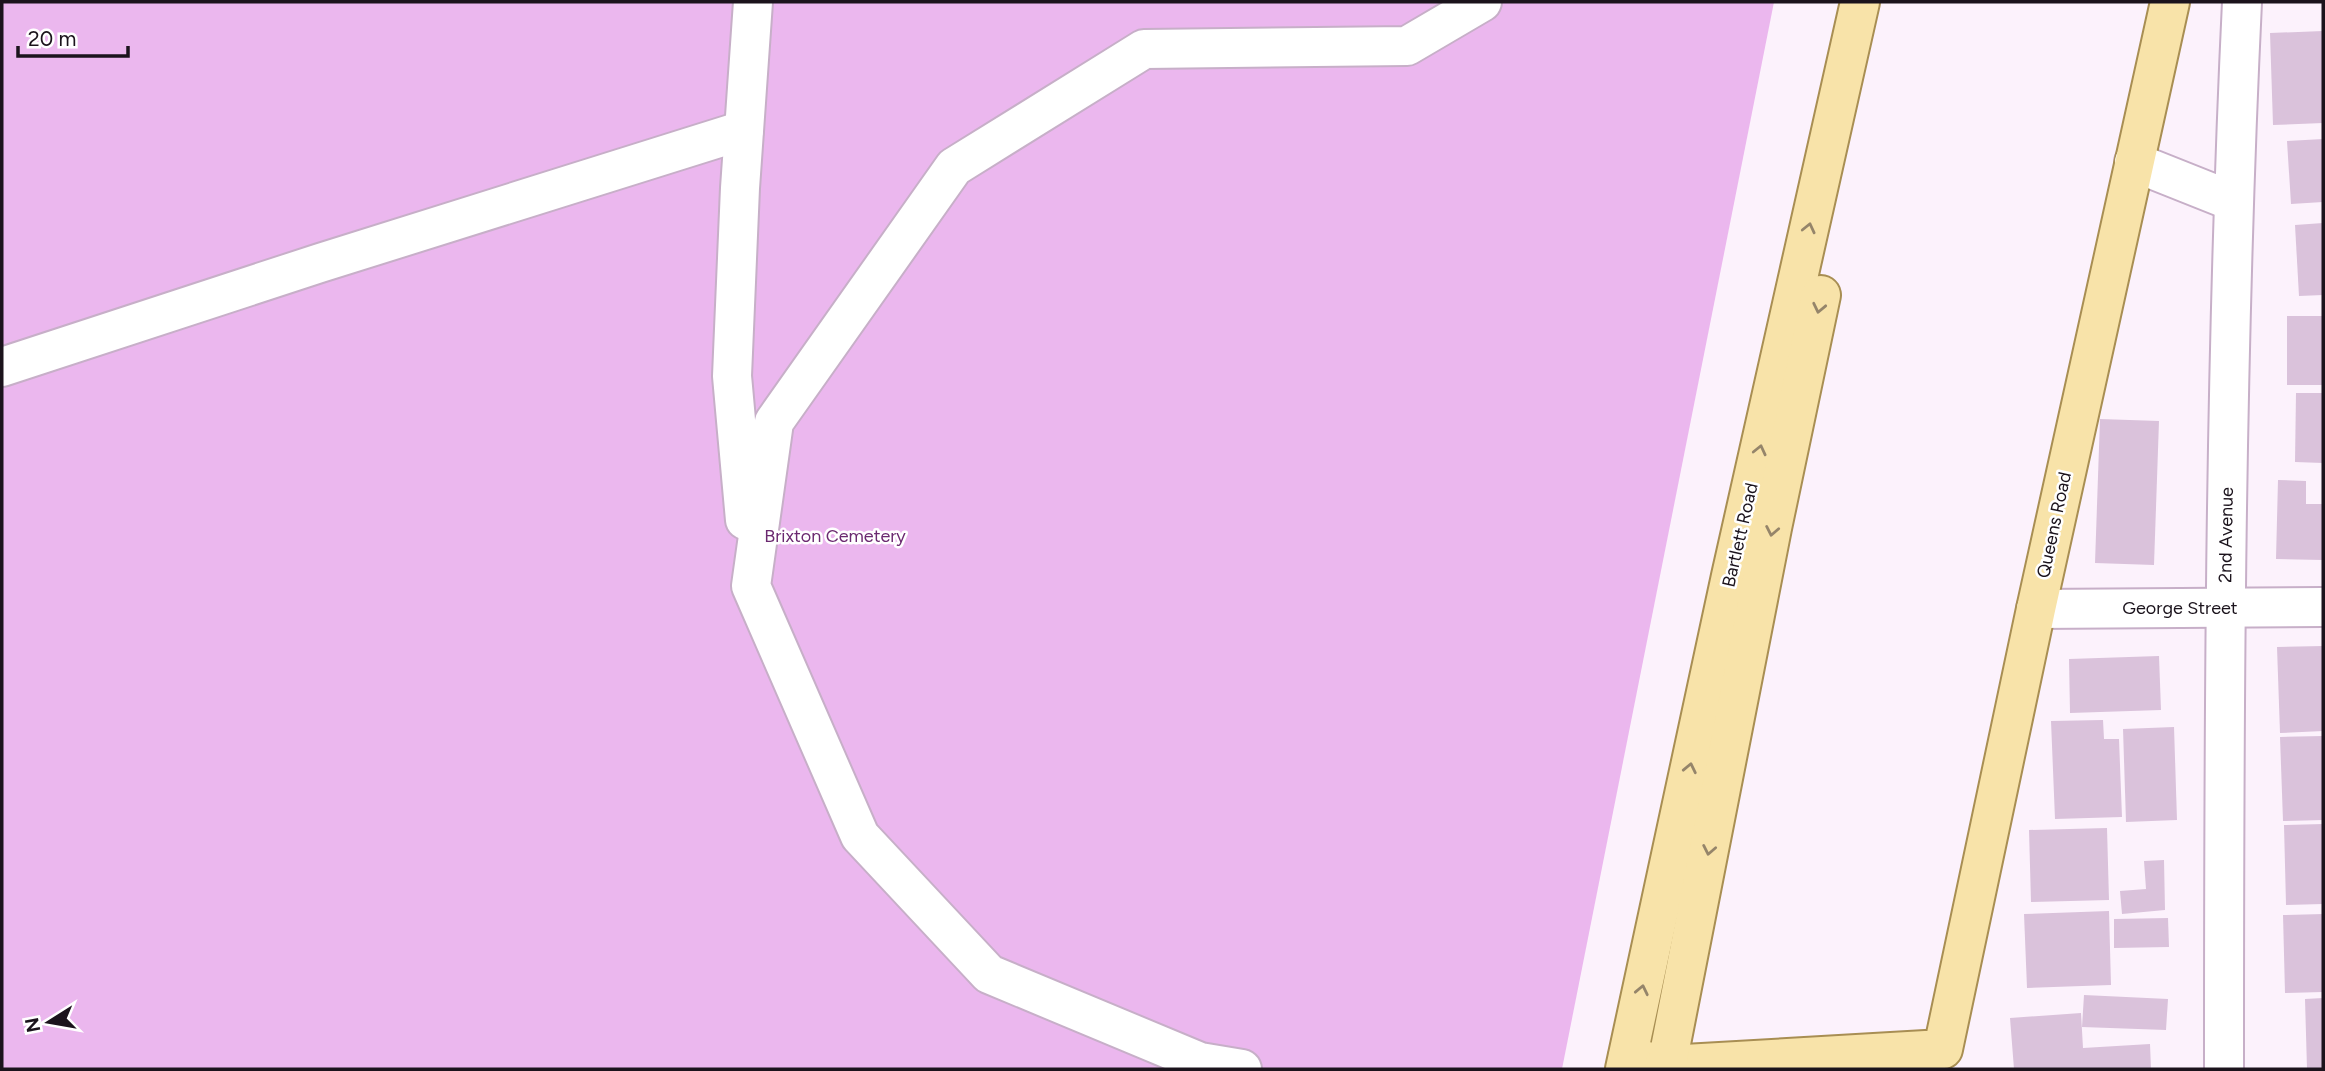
<svg xmlns="http://www.w3.org/2000/svg" width="2325" height="1071" font-family="Figtree,sans-serif">
	<rect width="100%" height="100%" fill="#fcf2fc"/>
	<polygon fill="#ebb7ee" points="2,2 1774,2 1562,1069 2,1069"/>
	<g fill="#dac2db">
		<polygon points="2323,31 2323,123 2273,125 2270,33"/>
		<polygon points="2323,139 2323,202 2291,204 2287,141"/>
		<polygon points="2323,223 2323,295 2299,296 2295,225"/>
		<rect x="2287" y="316" width="36" height="69"/>
		<polygon points="2296,393 2323,393 2323,463 2295,462"/>
		<polygon points="2100,419 2159,421 2154,565 2095,563"/>
		<polygon points="2278,480 2306,481 2306,504 2323,504 2323,560 2276,559"/>
		<polygon points="2323,646 2323,731 2280,733 2277,647"/>
		<polygon points="2159,656 2161,710 2070,713 2069,659"/>
		<polygon points="2103,720 2104,739 2119,739 2122,817 2055,819 2051,721"/>
		<polygon points="2174,727 2177,820 2126,822 2123,729"/>
		<polygon points="2323,736 2323,820 2283,821 2280,737"/>
		<polygon points="2323,824 2323,904 2286,905 2284,825"/>
		<polygon points="2107,828 2109,900 2031,902 2029,830"/>
		<polygon points="2164,860 2165,910 2122,914 2120,891 2146,889 2144,861"/>
		<polygon points="2109,911 2111,985 2027,988 2024,914"/>
		<polygon points="2323,914 2323,992 2285,993 2283,915"/>
		<polygon points="2168,918 2169,947 2114,948 2114,919"/>
		<polygon points="2084,995 2168,999 2166,1030 2082,1027"/>
		<polygon points="2323,998 2323,1069 2307,1069 2305,999"/>
		<polygon points="2081,1013 2083,1048 2150,1044 2151,1069 2014,1069 2010,1018"/>
	</g>
	<g fill="none" stroke-linecap="round" stroke-linejoin="round">
		<defs>
			<g id="minor">
				<polyline points="2134,162 2232,201"/>
				<polyline points="2,367 320,263 744,130"/>
				<polyline points="745,520 732,376 740,188 753,2"/>
				<polyline points="2036,609 2323,607"/>
				<polyline points="1242,1069 1200,1062 989,974 860,836 751,586 774,422 954,167 1144,49 1407,46 1482,2"/>
				<path d="M2224,1069C2224,713 2225,357 2242,2"/>
			</g>
			<g id="major">
				<polyline points="1628,1057 1667,1065 1943,1049 2036,609 2170,2"/>
				<polyline points="1625,1069 1731,576 1860,2"/>
				<polyline points="1666,1069 1772,528 1821,295"/>
			</g>
		</defs>
		<use href="#minor" stroke="#c7afc8" stroke-width="42"/>
		<use href="#major" stroke="#a88e53" stroke-width="42"/>
		<use href="#minor" stroke="#fff" stroke-width="38"/>
		<use href="#major" stroke="#f8e3a9" stroke-width="38"/>
	</g>
	<defs><path id="oneway-chevron" d="M-2-3.5L2.5 0L-2 3.5" fill="none" stroke-width="1.6" stroke-linecap="round" stroke-linejoin="round" transform="scale(1.75)"/></defs>
	<g stroke="#95856a">
		<use href="#oneway-chevron" transform="translate(1809 228) rotate(-77)"/>
		<use href="#oneway-chevron" transform="translate(1819 308) rotate(102)"/>
		<use href="#oneway-chevron" transform="translate(1760 450) rotate(-77)"/>
		<use href="#oneway-chevron" transform="translate(1772 531) rotate(101)"/>
		<use href="#oneway-chevron" transform="translate(1690 768) rotate(-78)"/>
		<use href="#oneway-chevron" transform="translate(1709 850) rotate(101)"/>
		<use href="#oneway-chevron" transform="translate(1642 990) rotate(-78)"/>
	</g>
	<g text-anchor="middle" dominant-baseline="central" stroke-width="5" stroke-linejoin="round" paint-order="stroke">
		<g font-size="18" fill="#1b131c" stroke="#fff">
			<text transform="translate(2054 525) rotate(-78)">Queens Road</text>
			<text transform="translate(1740 535) rotate(-77)">Bartlett Road</text>
			<text transform="translate(2226 535) rotate(-89)">2nd Avenue</text>
			<text x="2180" y="608">George Street</text>
		</g>
		<g font-size="18" fill="#6b2970" stroke="#fff">
			<text x="835" y="536">Brixton Cemetery</text>
		</g>
	</g>
	<rect width="2325" height="1071" fill="none" stroke="#1b131c" stroke-width="7"/>
	<g transform="translate(49 1022) rotate(259)" stroke="#ffffff" stroke-width="5" paint-order="stroke">
	<path d="M0-5L12 26L0 18L-12 26Z" fill="#1b131c"/>
	<text y="-10" font-size="19" font-weight="bold" text-anchor="middle" fill="#1b131c">N</text>
	</g>
	<path d="M18 46v10h110v-10" fill="none" stroke="#1b131c" stroke-width="3.5"/>
	<text x="28" y="46" font-size="21" fill="#1b131c" stroke="#ffffff" stroke-width="5" paint-order="stroke">20 m</text>
</svg>
